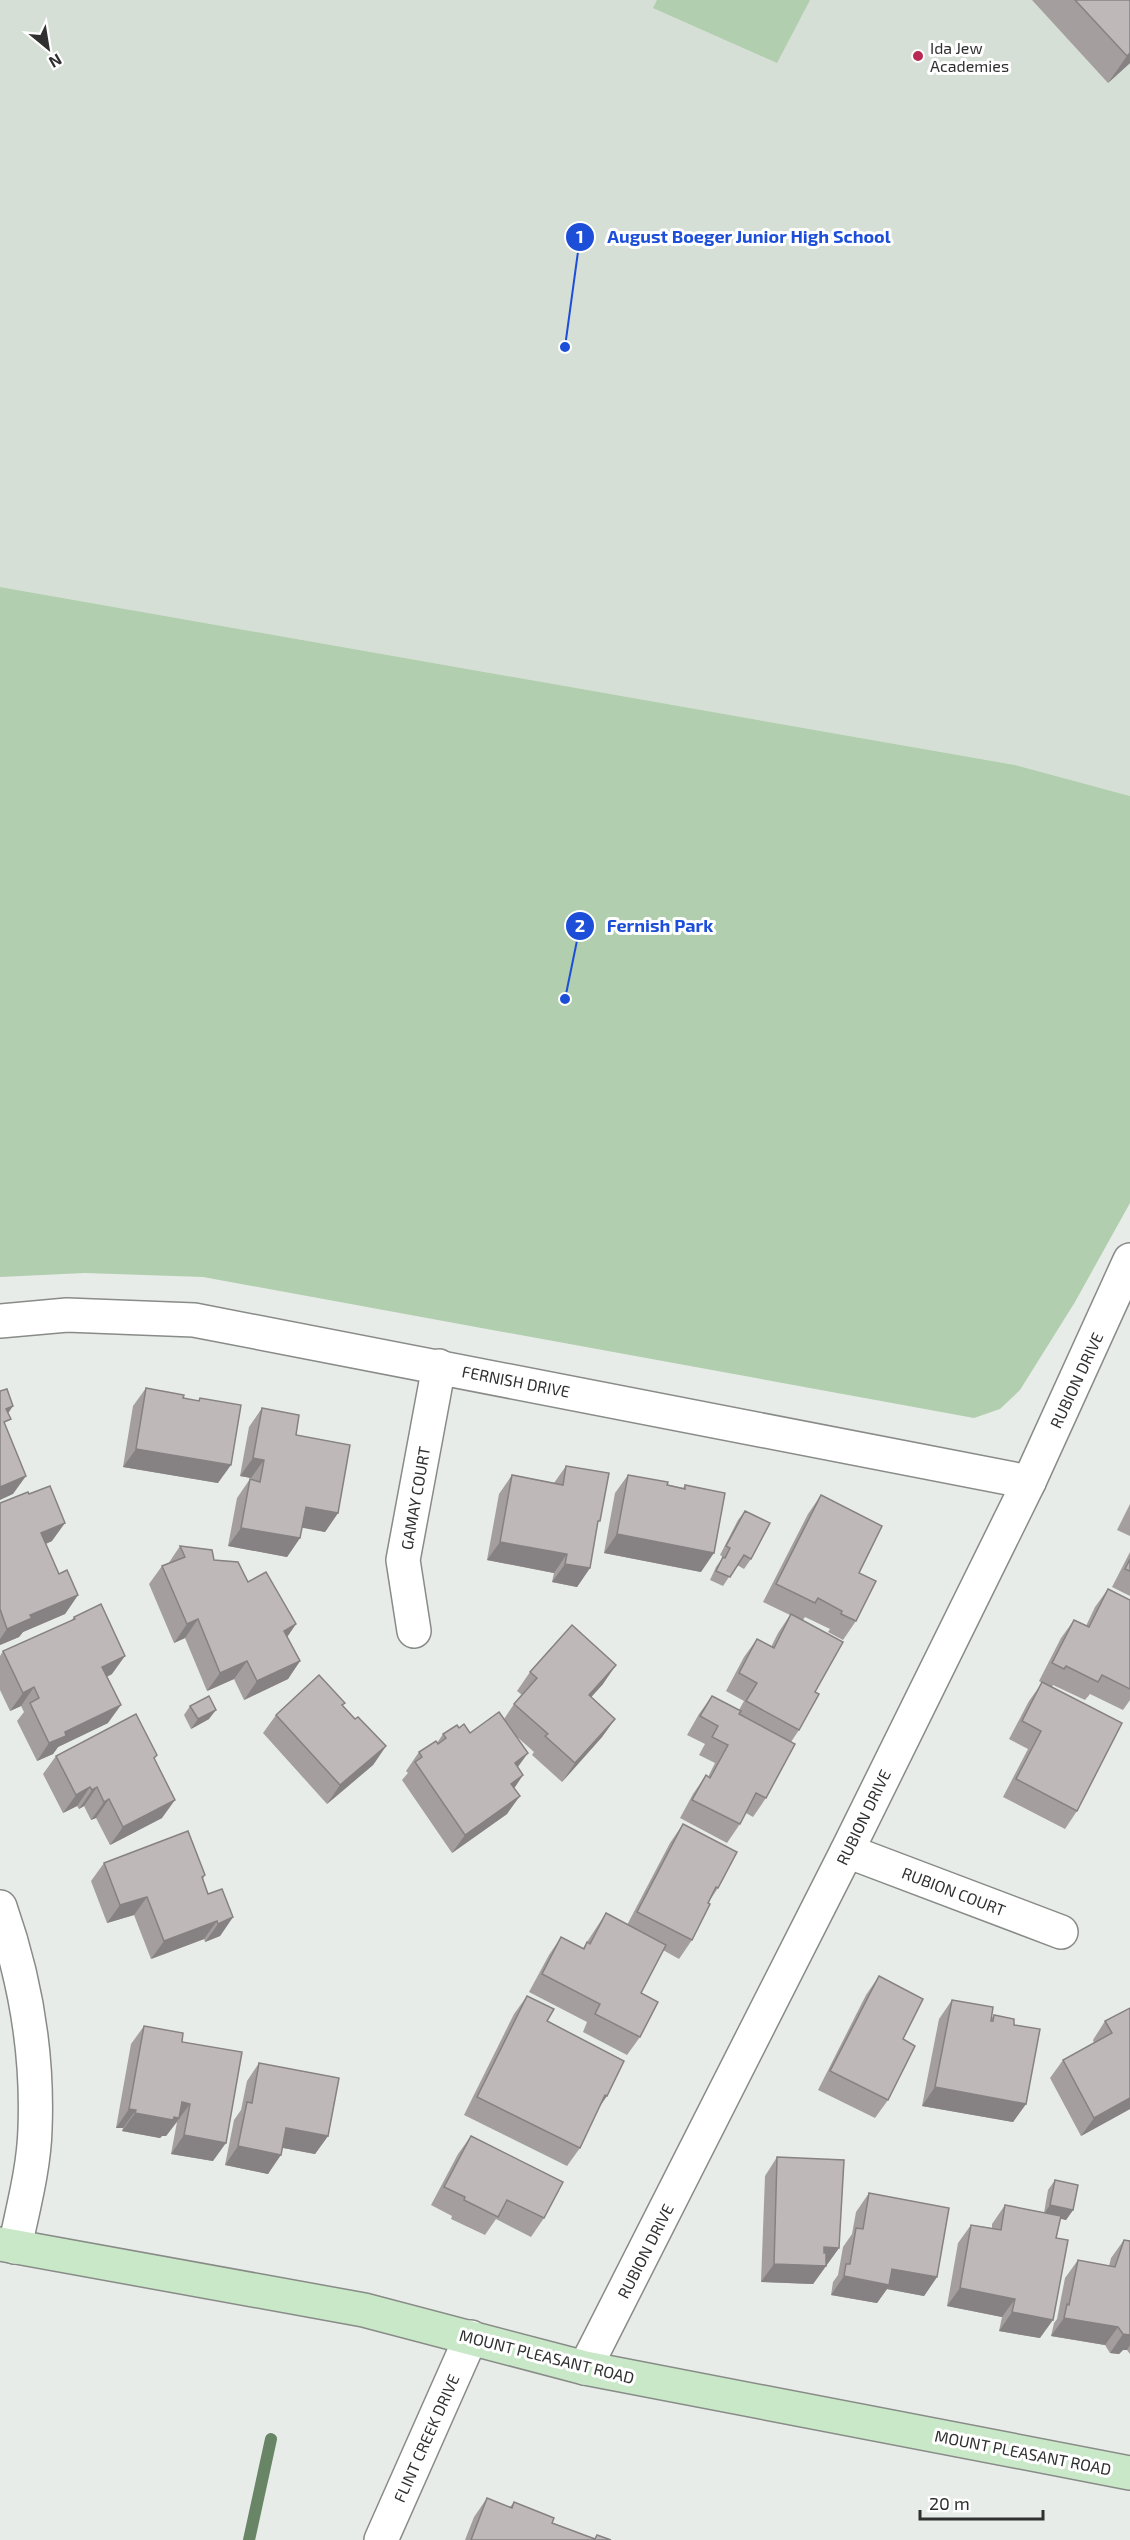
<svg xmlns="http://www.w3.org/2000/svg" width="1130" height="2540" font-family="'Exo 2',sans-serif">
	<rect width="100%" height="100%" fill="#e8ece8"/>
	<polygon fill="#d6dfd5" points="0,0 1130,0 1130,796 1015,765 0,587"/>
	<g fill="#b1ceae">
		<polygon points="657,0 810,0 777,63 653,8"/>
		<polygon points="0,587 1015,765 1130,796 1130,1203 1075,1302 1020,1390 1000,1409 974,1418 203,1277 85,1273 0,1277"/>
	</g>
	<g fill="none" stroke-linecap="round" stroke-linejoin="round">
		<polyline stroke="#688566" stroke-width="12" points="249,2540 271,2439"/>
		<defs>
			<g id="street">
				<polyline points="0,1321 67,1315 194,1320 1029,1482"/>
				<polyline points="414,1631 403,1560 439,1366"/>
				<polyline points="847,1851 1061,1932"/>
				<path d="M0,1907C25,1978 38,2053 35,2129C34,2168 23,2208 15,2247"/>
				<polyline points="585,2368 847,1851 1029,1482 1130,1260"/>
				<polyline points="381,2540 471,2337"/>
			</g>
			<polyline id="secondary" points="0,2244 364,2310 585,2368 1130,2473"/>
		</defs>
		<use href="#street" stroke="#888b87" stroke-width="36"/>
		<use href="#secondary" stroke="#888b87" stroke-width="36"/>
		<use href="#street" stroke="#fff" stroke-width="33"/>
		<use href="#secondary" stroke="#c9e8c8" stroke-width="33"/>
	</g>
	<g fill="#a49e9f">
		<polygon points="1032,0 1130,0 1130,63 1108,83"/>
		<polygon points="146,1388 183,1398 198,1401 200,1398 218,1483 123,1467 133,1406"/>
		<polygon points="262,1408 296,1435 338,1513 325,1532 302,1527 300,1538 287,1557 228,1546 237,1498 250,1479 251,1480 251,1478 240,1476 249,1427"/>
		<polygon points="566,1466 597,1525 590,1568 577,1587 552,1582 554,1573 487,1560 499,1494 512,1475 554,1483"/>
		<polygon points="628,1475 683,1488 685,1485 701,1572 604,1553 615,1493"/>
		<polygon points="821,1495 859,1573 856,1621 843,1640 828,1632 830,1629 805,1617 803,1620 815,1692 799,1730 791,1742 766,1798 753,1817 746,1813 740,1824 727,1843 680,1818 693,1794 706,1775 708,1777 715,1763 699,1755 705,1744 687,1735 699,1714 712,1696 739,1710 744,1701 726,1691 744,1657 757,1639 771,1647 778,1633 790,1615 763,1602 808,1514"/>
		<polygon points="0,1503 52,1541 46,1544 59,1574 78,1595 65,1614 23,1632 19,1637 0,1645"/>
		<polygon points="1130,1504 1130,1536 1117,1530"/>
		<polygon points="745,1511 751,1559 744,1569 737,1565 723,1586 710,1580 716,1567 723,1557 720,1555 738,1520"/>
		<polygon points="180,1546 214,1560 248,1582 296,1624 287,1637 300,1661 288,1679 244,1700 234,1679 207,1691 185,1638 174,1643 149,1584 162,1566 168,1564"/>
		<polygon points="1130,1552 1130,1596 1112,1587"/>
		<polygon points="1108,1589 1130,1600 1130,1700 1123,1710 1090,1694 1085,1700 1053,1685 1052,1687 1077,1811 1065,1829 1003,1797 1028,1749 1009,1739 1029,1701 1042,1683 1039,1681 1061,1638 1074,1620 1086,1626 1095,1607"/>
		<polygon points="74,1617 112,1674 107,1677 108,1723 58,1747 53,1754 37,1761 17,1721 24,1712 21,1706 10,1711 0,1690 0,1656 3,1651 71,1621"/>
		<polygon points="530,1672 603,1684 591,1697 615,1719 602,1737 562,1782 532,1755 534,1752 515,1735 518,1767 523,1775 514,1788 507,1814 452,1853 402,1780 408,1773 406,1771 419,1752 437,1743 443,1734 459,1728 470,1733 504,1719 514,1704 522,1695 517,1691"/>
		<polygon points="190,1706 209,1719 191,1729 184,1715"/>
		<polygon points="343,1706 355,1719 386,1746 373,1765 327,1804 263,1733 276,1715"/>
		<polygon points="56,1756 155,1759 162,1818 110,1845 96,1818 91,1820 84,1806 79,1809 77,1806 63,1813 43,1774"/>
		<polygon points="683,1824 718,1888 710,1900 692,1940 679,1959 663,1950 641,1993 640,2037 627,2055 583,2032 587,2022 529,1992 549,1955 561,1937 583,1948 606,1913 627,1925 670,1843"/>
		<polygon points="104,1863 205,1875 203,1879 208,1894 233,1917 220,1936 205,1942 204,1939 151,1959 134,1915 107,1923 91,1881"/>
		<polygon points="879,1976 903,2039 888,2100 875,2118 818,2090 866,1995"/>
		<polygon points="527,1996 599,2108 580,2148 567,2166 464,2115 514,2014"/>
		<polygon points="952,2000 991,2019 994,2015 1014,2025 1026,2104 1013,2122 922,2106 939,2019"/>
		<polygon points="1130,2008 1130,2109 1081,2136 1050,2078 1063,2060 1094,2043 1093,2040 1105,2021"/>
		<polygon points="144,2026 182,2042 213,2161 171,2154 177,2122 166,2136 162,2136 160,2138 122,2131 123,2128 116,2128 131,2044"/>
		<polygon points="259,2063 328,2136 315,2154 283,2148 268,2174 225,2165 234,2120 241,2110 247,2081"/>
		<polygon points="471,2136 544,2218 531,2237 496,2219 485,2235 451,2219 452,2216 431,2205 458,2154"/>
		<polygon points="777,2157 839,2248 813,2284 761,2282 765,2176"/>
		<polygon points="1055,2180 1073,2210 1066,2220 1060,2218 1040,2338 999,2331 1002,2317 947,2306 958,2243 971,2225 992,2228 992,2224 1005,2205 1044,2213 1048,2190"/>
		<polygon points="869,2193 937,2277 924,2296 887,2289 877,2303 831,2295 833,2282 838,2275 843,2247 852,2234 856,2212"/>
		<polygon points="1124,2240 1130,2241 1130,2354 1127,2350 1123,2350 1119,2354 1110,2353 1105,2345 1051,2336 1054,2323 1057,2319 1065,2278 1078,2260 1109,2266 1111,2258"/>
		<polygon points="487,2498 510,2507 514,2502 552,2523 594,2539 597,2535 611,2540 465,2540 474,2517"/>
	</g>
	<g fill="#868182">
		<polygon points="1130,53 1130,63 1108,83 1127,56"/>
		<polygon points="13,1406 1,1424 6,1409"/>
		<polygon points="136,1449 231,1465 218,1483 123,1467"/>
		<polygon points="253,1458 264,1460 251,1478 240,1476"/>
		<polygon points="26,1476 13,1494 0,1500 0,1487"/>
		<polygon points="306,1507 338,1513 325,1532 293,1526"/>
		<polygon points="65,1523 52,1541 28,1551 41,1533"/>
		<polygon points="241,1528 300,1538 287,1557 228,1546"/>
		<polygon points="617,1534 714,1553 701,1572 604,1553"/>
		<polygon points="500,1542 567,1554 554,1573 487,1560"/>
		<polygon points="565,1564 590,1568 577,1587 552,1582"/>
		<polygon points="78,1595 65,1614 23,1632 19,1637 0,1645 0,1639 7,1629 30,1615"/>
		<polygon points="198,1619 185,1638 174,1643 187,1624"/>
		<polygon points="296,1624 283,1643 284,1631"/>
		<polygon points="125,1656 112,1674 89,1685 102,1667"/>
		<polygon points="247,1661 234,1679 207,1691 220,1673"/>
		<polygon points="300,1661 288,1679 244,1700 257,1681"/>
		<polygon points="616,1665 603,1684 576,1714 589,1695"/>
		<polygon points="34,1687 21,1706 10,1711 23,1693"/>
		<polygon points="121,1705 108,1723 58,1747 53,1754 37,1761 49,1743 65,1732"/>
		<polygon points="216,1710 209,1719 191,1729 198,1719"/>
		<polygon points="615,1719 602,1737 562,1782 575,1763"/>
		<polygon points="386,1746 373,1765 327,1804 340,1785"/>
		<polygon points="528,1753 515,1771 515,1763"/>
		<polygon points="523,1775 511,1793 511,1784"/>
		<polygon points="90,1787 77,1806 63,1813 76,1795"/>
		<polygon points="97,1787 84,1806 79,1809 92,1790"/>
		<polygon points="520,1796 507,1814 452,1853 465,1835"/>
		<polygon points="109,1799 96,1818 91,1820 104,1802"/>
		<polygon points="175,1800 162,1818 110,1845 123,1827"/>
		<polygon points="147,1897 134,1915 107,1923 120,1905"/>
		<polygon points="233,1917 220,1936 205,1942 218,1924"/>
		<polygon points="217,1921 204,1939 151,1959 164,1941"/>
		<polygon points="935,2087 1026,2104 1013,2122 922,2106"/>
		<polygon points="605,2095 607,2096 594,2115"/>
		<polygon points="1130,2098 1130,2109 1081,2136 1094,2118"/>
		<polygon points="182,2102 190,2104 166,2136 162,2136 160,2138 122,2131 135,2113"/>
		<polygon points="129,2109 136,2110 123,2128 116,2128"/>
		<polygon points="286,2128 328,2136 315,2154 273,2146"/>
		<polygon points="184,2135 226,2143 213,2161 171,2154"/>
		<polygon points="238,2146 281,2155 268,2174 225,2165"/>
		<polygon points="1050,2205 1073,2210 1066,2220 1043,2215"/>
		<polygon points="824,2247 839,2248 813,2284 761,2282 774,2264"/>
		<polygon points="892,2269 937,2277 924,2296 887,2289 877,2303 831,2295 844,2276"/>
		<polygon points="960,2288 1015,2299 1002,2317 947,2306"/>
		<polygon points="1012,2312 1053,2320 1040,2338 999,2331"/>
		<polygon points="1064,2318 1118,2327 1105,2345 1051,2336"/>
		<polygon points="1123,2334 1130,2335 1130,2345 1127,2350 1123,2350 1119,2354 1110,2353"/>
	</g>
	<g fill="#bfb8b9" stroke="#868182" stroke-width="1.5">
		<polygon points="1075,0 1130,0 1130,53 1127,56"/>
		<polygon points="146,1388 184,1395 183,1398 199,1401 200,1398 241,1405 231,1465 136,1449"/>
		<polygon points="7,1389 13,1406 6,1409 11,1419 4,1422 26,1476 0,1487 0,1391"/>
		<polygon points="262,1408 299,1415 296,1435 350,1445 338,1513 306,1507 300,1538 241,1528 250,1479 260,1482 264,1460 253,1458"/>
		<polygon points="566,1466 609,1473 600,1521 598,1521 590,1568 565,1564 567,1554 500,1542 512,1475 563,1485"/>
		<polygon points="628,1475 668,1482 667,1485 685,1489 685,1485 725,1493 714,1553 617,1534"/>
		<polygon points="50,1486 65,1523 41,1533 59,1574 67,1570 78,1595 30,1615 32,1618 7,1629 0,1609 0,1503 28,1492 29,1494"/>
		<polygon points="821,1495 882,1526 859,1573 876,1581 856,1621 841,1614 842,1611 818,1598 815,1603 776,1584"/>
		<polygon points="745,1511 770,1523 751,1559 744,1555 730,1577 716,1571 723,1557 725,1558 730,1548 726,1546"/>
		<polygon points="180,1546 212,1550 214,1560 238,1562 248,1582 266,1572 296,1624 284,1631 300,1661 257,1681 247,1661 220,1673 198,1619 187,1624 162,1566 185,1557"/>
		<polygon points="1130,1559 1130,1571 1125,1569"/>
		<polygon points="1108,1589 1130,1600 1130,1689 1102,1675 1098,1682 1066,1666 1064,1669 1052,1663 1074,1620 1089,1627"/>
		<polygon points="101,1604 125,1656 102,1667 121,1705 65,1732 66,1736 49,1743 30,1703 39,1698 34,1687 23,1693 3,1651 75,1619 74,1617"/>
		<polygon points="791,1614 843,1642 815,1692 819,1694 799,1730 746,1701 757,1683 739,1673 757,1639 774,1648"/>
		<polygon points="572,1625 616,1665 589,1695 615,1719 575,1763 545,1736 548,1734 514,1704 537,1678 530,1672"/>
		<polygon points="319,1675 345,1703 342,1705 355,1719 358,1717 386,1746 340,1785 276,1715"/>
		<polygon points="1042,1682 1122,1723 1077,1811 1016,1779 1041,1731 1022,1721"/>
		<polygon points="209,1696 216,1710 198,1719 190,1706"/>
		<polygon points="712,1696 741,1711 739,1714 795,1744 766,1798 756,1793 740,1824 692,1800 706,1775 710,1778 728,1745 712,1737 718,1726 700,1716"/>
		<polygon points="499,1712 528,1753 515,1763 523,1775 511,1784 520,1796 465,1835 415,1762 422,1757 419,1752 436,1741 438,1744 446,1738 443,1734 457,1725 459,1728 464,1724 470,1733"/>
		<polygon points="136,1714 157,1755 154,1758 175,1800 123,1827 109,1799 104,1802 97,1787 92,1790 90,1787 76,1795 56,1756"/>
		<polygon points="683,1824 737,1852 718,1888 716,1887 708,1903 710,1904 692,1940 637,1912"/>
		<polygon points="188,1831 205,1875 202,1877 208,1894 222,1889 233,1917 218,1924 217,1921 164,1941 147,1897 120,1905 104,1863"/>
		<polygon points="606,1913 666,1945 641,1993 658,2002 640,2037 595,2014 600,2004 542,1974 561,1937 584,1949 587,1942 590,1944"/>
		<polygon points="879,1976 923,1999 903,2039 915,2046 888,2100 830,2071"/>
		<polygon points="527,1996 554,2009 547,2021 624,2061 607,2096 605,2095 580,2148 477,2097"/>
		<polygon points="952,2000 993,2007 991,2021 993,2021 994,2015 1014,2019 1014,2025 1040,2029 1026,2104 935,2087"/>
		<polygon points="1130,2008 1130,2098 1094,2118 1063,2060 1112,2033 1105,2021"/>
		<polygon points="144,2026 183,2033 182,2042 242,2052 226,2143 184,2135 190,2104 182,2102 179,2118 174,2117 173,2120 135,2113 136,2110 129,2109"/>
		<polygon points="259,2063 339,2078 328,2136 286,2128 281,2155 238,2146 247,2102 252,2103"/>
		<polygon points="471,2136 563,2182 544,2218 507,2200 498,2217 464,2200 465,2197 444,2187"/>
		<polygon points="777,2157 844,2160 839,2248 824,2247 824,2253 826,2253 826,2266 774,2264"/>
		<polygon points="1055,2180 1078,2185 1073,2210 1050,2205"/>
		<polygon points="869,2193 949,2208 937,2277 892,2269 889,2285 844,2276 846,2264 850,2264 856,2228 863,2229"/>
		<polygon points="1005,2205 1061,2216 1056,2238 1068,2240 1053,2320 1012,2312 1015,2299 960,2288 971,2225 1001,2230"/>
		<polygon points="1124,2240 1130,2241 1130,2335 1123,2334 1118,2327 1064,2318 1067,2304 1069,2305 1078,2260 1115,2267"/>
		<polygon points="487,2498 512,2508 514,2502 554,2518 552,2523 595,2539 597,2535 611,2540 471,2540"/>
	</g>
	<circle fill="#b92953" stroke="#fff" stroke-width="2" cx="918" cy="56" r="6"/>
	<g text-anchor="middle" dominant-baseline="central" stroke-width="6" stroke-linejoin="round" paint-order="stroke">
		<g font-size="16" fill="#2f302f" stroke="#fff" text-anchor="start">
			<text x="930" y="47">Ida Jew<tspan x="930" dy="18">Academies</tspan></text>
		</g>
		<g font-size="16" fill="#2f302f" stroke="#fff">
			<text transform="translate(1076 1380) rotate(-65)">RUBION DRIVE</text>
			<text transform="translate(516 1381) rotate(11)">FERNISH DRIVE</text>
			<text transform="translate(415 1498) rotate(-80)">GAMAY COURT</text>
			<text transform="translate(863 1817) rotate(-64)">RUBION DRIVE</text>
			<text transform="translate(954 1891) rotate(21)">RUBION COURT</text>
			<text transform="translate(645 2251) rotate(-63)">RUBION DRIVE</text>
			<text transform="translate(547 2356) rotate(14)">MOUNT PLEASANT ROAD</text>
			<text transform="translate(426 2438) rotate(-66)">FLINT CREEK DRIVE</text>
			<text transform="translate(1023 2452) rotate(11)">MOUNT PLEASANT ROAD</text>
		</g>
	</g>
	<path fill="none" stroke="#1d4ed8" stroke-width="2" d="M565 347L580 237M565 999L580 926"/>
	<g fill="#1d4ed8" stroke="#fff" stroke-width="2">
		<circle cx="565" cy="347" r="6"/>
		<circle cx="565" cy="999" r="6"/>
		<circle cx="580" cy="237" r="15"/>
		<circle cx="580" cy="926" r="15"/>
	</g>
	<g font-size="18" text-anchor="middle" font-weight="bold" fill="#fff">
		<text x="580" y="243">1</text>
		<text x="580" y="932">2</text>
	</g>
	<g font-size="18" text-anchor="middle" font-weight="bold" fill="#1d4ed8" stroke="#fff" stroke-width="6" stroke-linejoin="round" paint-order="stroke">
		<text x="749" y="243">August Boeger Junior High School</text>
		<text x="660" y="932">Fernish Park</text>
	</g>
	<g transform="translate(48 48) rotate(150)" stroke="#ffffff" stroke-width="4.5" paint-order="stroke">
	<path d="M0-4.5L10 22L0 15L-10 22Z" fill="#2f302f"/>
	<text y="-9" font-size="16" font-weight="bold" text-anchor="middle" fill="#2f302f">N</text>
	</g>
	<path d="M920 2510v9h123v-9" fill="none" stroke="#2f302f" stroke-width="3"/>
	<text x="929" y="2510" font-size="18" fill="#2f302f" stroke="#ffffff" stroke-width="4.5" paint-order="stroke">20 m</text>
</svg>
